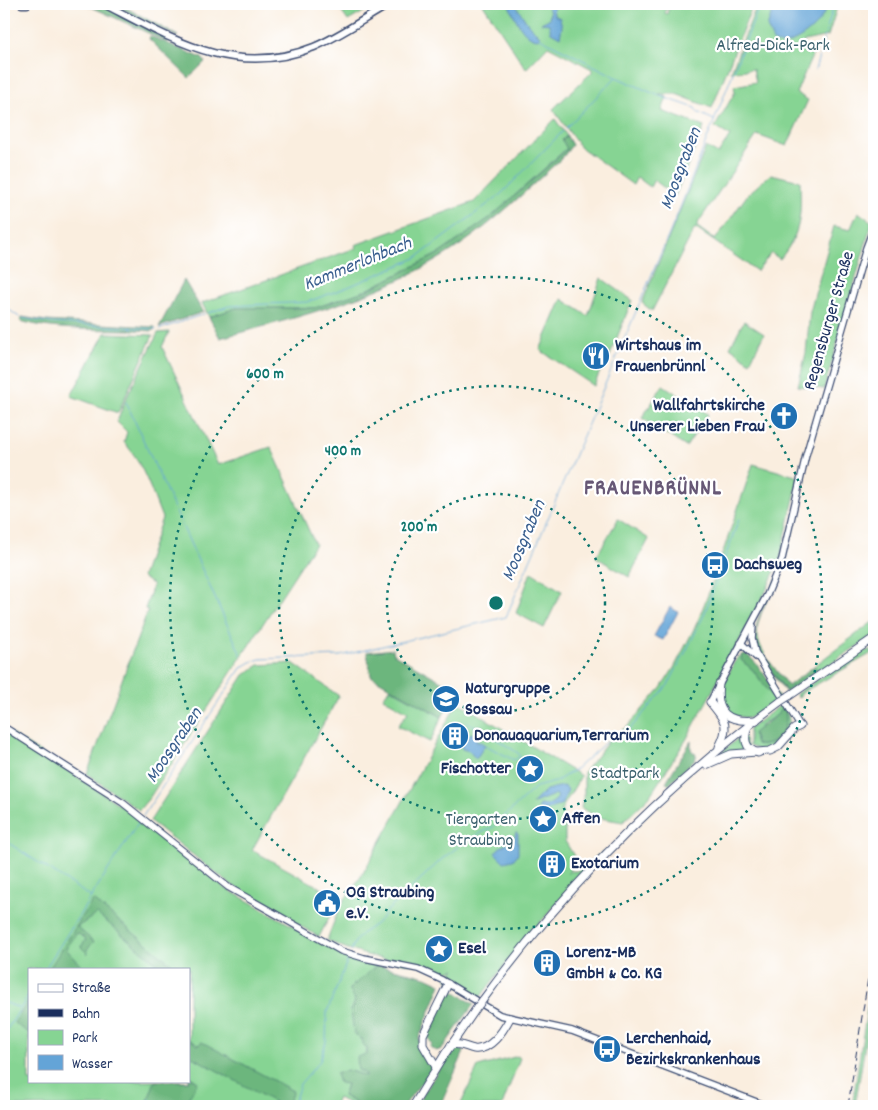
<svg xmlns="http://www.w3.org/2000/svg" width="878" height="1110" font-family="Dekko,sans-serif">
	<rect width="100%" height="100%" fill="#fff"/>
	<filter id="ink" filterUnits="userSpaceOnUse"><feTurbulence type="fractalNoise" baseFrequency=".02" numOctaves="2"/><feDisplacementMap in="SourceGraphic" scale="10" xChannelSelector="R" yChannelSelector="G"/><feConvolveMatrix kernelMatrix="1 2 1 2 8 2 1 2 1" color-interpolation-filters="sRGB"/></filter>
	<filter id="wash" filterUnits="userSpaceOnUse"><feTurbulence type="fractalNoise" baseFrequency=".0096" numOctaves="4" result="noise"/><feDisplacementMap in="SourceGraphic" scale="20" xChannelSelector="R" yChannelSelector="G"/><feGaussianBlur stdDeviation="1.12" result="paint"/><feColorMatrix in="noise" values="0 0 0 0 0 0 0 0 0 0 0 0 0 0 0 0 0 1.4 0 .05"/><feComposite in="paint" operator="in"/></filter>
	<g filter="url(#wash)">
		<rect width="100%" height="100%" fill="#faeedf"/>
		<g fill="#86d493" stroke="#508278" fill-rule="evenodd">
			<polygon points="336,4 377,4 348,21"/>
			<polygon points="483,4 668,4 665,13 667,14 670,4 753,4 712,108 676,94 659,94 667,97 662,111 704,127 675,196 654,180 650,187 637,177 633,185 579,146 553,109 592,72 592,69 548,46 526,69"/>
			<path d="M757,4H838L828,36L804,41L801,51L813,54L796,93L808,100L787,146L757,135L696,226L715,240L748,194L771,174L800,181C801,215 802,232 780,259L771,253L757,271L695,228L652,311L642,303L706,147L718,154L730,136L715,127L735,92L734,86L756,82L753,69L731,72Z"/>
			<polygon points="555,119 567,136 562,140 567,148 491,217 440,253 367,290 315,308 236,308 209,317 202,303 356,248 355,245 474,202"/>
			<polygon points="858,212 872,222 824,389 798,386 806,353 810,312 834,226 850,230"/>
			<polygon points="601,278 632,300 609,358 606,357 594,386 540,350 562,299 588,316"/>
			<polygon points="744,321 764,334 750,362 730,347"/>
			<path d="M169,332L162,347L218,465L271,447L315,544L150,797L139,810L87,774L148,610L145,609L153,585L142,577L162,518C152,493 143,463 124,442L127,432L117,422L125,401L158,333Z"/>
			<polygon points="105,333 153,335 118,413 71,396"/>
			<polygon points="663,385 708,414 686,447 642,418"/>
			<polygon points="753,464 799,477 780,559 765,593 686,740 649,797 623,822 600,818 581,808 584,794 584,772 612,737 628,726 661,688 674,668 697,623 712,584"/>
			<polygon points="618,519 649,539 629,577 596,557"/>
			<path d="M785,562C778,579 759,612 757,628C756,639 762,649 767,658L764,660L785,691L817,670L814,666L874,621V635L786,693C776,679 763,663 757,646C749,623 775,584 785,562Z"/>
			<polygon points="531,572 562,591 544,628 516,613"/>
			<polygon points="874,649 874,652 803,692 798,698 796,694 861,650 871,651"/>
			<path d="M742,655L741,660L753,670L776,701L749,718L729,715C716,700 721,687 730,671C733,664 735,659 742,655Z"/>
			<polygon points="293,663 339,696 252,850 339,898 319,937 230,884 150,821 244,675 259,665"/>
			<polygon points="390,688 442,717 430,742 398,726 408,712 383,698"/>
			<path d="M458,702L581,776L561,810L565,819V841L575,858L568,874L571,871H577L603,852L519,946L479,999L446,978L455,969L444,973C425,962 422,966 402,963C376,958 351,952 327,940L340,906L362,875Z"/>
			<path d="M782,704C799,727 783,742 762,751L749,746V729ZM777,715L785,724C780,737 772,749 756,744L753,737L762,724Z"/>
			<path d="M4,729L134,814L225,888L352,959L377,965L349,989L355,1000L351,1010L364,1046L367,1048L366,1074L365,1076L347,1070V1084L343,1096L361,1106H354L338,1098L334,1106H4ZM29,969H189V1081H29Z"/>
			<polygon points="743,734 748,750 716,757"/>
			<polygon points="874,964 874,990 855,1106 852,1106"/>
			<polygon points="518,1056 520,1058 502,1106 460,1106 478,1067"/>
		</g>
		<g fill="#6cb67d" stroke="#44726e">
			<polygon points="85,4 99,4 169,40 168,42"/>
			<polygon points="112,4 119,4 178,36 177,37"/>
			<polygon points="150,36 202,58 205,62 189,78 149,39"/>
			<path d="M567,136L572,145L563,157C530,187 497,220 459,246C387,295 304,316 220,338L209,317L236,308H315L367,290L440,253L491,217L567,149L562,140Z"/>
			<polygon points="184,280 203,312 159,327"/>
			<path d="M22,317L46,321L155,327L153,331C110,328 62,333 20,321Z"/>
			<polygon points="393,649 394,654 457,690 442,717 371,676 367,652"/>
			<path d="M745,654C757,659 772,687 779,698L776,701L753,670L741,660L742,655Z"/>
			<polygon points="767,658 788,686 814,666 817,670 786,691 764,660"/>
			<path d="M782,707C795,721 775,752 756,744L753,733L777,715Z"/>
			<polygon points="691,741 691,750 696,754 696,758 669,785 666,782"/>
			<polygon points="93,900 178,969 164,969 97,914 77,927 94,942 87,949 88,954 81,947 86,939 77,933 66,949 85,969 49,969"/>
			<path d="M377,965L426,977L441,984L419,1038L420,1046L433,1067C425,1081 413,1091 405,1105L407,1106H361L343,1096L347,1084L339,1083L336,1074L347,1070L365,1076L366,1074L358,1070L357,1057L367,1054V1048L364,1046L362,1039L354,1034L351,1010L355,1000L349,989Z"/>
			<polygon points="454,991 474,1004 442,1049 436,1051 430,1047 432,1044 427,1036 445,996"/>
			<polygon points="29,1000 29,1033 14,1023"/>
			<polygon points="189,1039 198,1045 202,1042 293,1091 287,1106 281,1106 189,1055"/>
			<polygon points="456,1047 463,1048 464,1052 440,1106 416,1106 452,1048"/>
			<polygon points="189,1076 198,1082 184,1106 159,1106 148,1100 155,1081 189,1081"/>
		</g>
		<g fill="#64a4d7" stroke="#406a9a">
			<path d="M508,4H515L528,24L540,36L538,39C522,38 515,16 508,4Z"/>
			<polygon points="546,4 553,6 554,15 560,18 562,27 560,37 551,32 549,24 541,23 549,19 550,12"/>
			<path d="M780,4H827C824,23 800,42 782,45L773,41L767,27L772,13Z"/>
			<polygon points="670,607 678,612 663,640 654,636"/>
			<polygon points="475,726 482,726 485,732 479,731 476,742 481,742 485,745 476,759 469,751 462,749 461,745 464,735 475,733"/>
			<path d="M562,786L566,787L568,790L562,804L548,810L537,809L539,805C548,806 553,804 558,797L556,794L532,804L546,790Z"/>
			<polygon points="516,832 518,834 518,854 513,860 504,862 495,853 499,848 514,839"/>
		</g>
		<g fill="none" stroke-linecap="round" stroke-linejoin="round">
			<g stroke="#64a4d7" stroke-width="1">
				<polyline points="538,37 616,77 657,95 695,108 697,112 714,120"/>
				<polyline points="815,70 834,4"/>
				<polyline points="566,128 616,77"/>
				<polyline points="4,306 19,317"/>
				<polyline points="208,313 229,306 307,302 348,287 416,258 500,195 563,131"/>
				<polyline points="22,318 52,323 156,329"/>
				<polyline points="160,329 204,314"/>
				<polyline points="126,402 241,655"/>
				<polyline points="465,721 475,726"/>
				<polyline points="485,732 518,753 522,760 529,758 540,764"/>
				<polyline points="485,745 514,760 519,757"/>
				<polyline points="143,816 241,668 251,662 260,659 340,656 506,617 678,213 760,4"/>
				<polyline points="4,840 91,897"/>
				<path d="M351,951C359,927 375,931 387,911L442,859L467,840L493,827L536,787L555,782L576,769L607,741L629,730L668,685L685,653L704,615L739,519"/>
				<polyline points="45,969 140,820"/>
				<polyline points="4,1002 19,1008"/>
				<polyline points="4,1034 29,995"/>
				<polyline points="147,1106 150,1099"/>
				<polyline points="293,1106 300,1084 320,1061 326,1042 327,1012 348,959"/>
			</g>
		</g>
	</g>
	<g filter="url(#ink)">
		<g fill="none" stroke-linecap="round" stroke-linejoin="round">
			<defs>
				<g id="tertiary">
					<polyline points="753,626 752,638 755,652 800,726"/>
					<polyline points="741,643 756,657"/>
					<polyline points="710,702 767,595 782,559 806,455 866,248 874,227"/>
					<polyline points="4,727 123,803 228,887 341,951 364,958 418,969 442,980 500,1015 572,1031 767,1106"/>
				</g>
				<g id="secondary">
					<polyline points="22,4 27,4"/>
					<path d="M104,4C172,39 235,79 314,47C340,36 365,18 390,4"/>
				</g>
				<g id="primary">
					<path d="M719,684C715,713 728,723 756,720"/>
					<polyline points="789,696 874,638"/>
					<path d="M710,702C724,720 731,724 719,747"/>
					<path d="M748,726C744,739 744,748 758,753"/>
					<polyline points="706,765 731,754 770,751 778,747 794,729 800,726"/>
					<path d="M482,1001C566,886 666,786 781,701"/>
					<path d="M451,1045C461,1043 465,1047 474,1049C491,1051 503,1031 510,1018"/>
					<polyline points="436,1067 423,1045 423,1035 448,984"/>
					<polyline points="413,1106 445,1054 478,1006"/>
				</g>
			</defs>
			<use href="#tertiary" stroke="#3c4c71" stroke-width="8"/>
			<use href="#secondary" stroke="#3c4c71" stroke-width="9"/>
			<use href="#primary" stroke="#3c4c71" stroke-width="9"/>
			<use href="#tertiary" stroke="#fff" stroke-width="5.5"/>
			<use href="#secondary" stroke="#fff" stroke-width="6"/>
			<use href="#primary" stroke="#fff" stroke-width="7"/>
			<polyline stroke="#1b2f5e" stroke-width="1" stroke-dasharray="8 4" stroke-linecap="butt" points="848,1106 874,940"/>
			<defs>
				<g id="primary-bridge">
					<polyline points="781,701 789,696"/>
					<polyline points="478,1006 482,1001"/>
				</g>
			</defs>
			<use href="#primary-bridge" stroke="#3c4c71" stroke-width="9" stroke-linecap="butt"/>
			<use href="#primary-bridge" stroke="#fff" stroke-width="7"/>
		</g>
	</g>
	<g fill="none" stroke="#0f766e" stroke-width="2.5" stroke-dasharray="2.5 5">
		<circle cx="496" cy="603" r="109"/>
		<circle cx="496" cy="603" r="217"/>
		<circle cx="496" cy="603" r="326"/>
	</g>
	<defs>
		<symbol id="restaurant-disc" viewBox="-11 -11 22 22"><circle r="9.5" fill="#1f6fb2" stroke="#fff"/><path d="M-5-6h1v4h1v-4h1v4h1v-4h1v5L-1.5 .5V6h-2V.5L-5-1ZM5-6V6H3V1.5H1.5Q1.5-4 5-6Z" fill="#fff"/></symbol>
		<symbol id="church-disc" viewBox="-11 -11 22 22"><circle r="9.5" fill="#1f6fb2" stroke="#fff"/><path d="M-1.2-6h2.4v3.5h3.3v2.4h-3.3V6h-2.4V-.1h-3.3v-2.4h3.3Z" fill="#fff"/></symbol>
		<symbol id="bus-disc" viewBox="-11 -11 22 22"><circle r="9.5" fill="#1f6fb2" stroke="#fff"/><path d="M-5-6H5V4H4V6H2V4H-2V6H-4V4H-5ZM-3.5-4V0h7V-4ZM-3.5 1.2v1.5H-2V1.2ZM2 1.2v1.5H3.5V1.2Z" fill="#fff"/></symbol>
		<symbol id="school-disc" viewBox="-11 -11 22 22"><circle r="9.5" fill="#1f6fb2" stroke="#fff"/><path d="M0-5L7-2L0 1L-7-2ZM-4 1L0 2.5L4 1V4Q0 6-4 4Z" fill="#fff"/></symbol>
		<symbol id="building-disc" viewBox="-11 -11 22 22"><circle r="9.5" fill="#1f6fb2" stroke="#fff"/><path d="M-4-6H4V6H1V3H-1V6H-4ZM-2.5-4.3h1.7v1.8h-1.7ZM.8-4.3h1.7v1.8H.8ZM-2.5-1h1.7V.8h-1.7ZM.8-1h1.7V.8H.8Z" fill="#fff"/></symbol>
		<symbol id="sight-disc" viewBox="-11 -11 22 22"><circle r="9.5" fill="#1f6fb2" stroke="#fff"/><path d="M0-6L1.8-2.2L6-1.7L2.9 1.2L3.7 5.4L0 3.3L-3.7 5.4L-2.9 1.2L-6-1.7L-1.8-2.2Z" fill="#fff"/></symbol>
		<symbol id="civic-disc" viewBox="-11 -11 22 22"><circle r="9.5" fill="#1f6fb2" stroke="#fff"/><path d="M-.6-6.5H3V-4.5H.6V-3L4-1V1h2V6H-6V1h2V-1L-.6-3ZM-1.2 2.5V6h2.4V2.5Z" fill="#fff"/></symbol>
	</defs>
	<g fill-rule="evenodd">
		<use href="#restaurant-disc" x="580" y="340" width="32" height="32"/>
		<use href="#church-disc" x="768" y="400" width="32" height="32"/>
		<use href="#bus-disc" x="699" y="549" width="32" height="32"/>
		<use href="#school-disc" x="430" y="683" width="32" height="32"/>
		<use href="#building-disc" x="439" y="720" width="32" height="32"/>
		<use href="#sight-disc" x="514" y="753" width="32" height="32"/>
		<use href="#sight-disc" x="527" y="803" width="32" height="32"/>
		<use href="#building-disc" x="536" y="848" width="32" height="32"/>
		<use href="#civic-disc" x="311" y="887" width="32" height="32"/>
		<use href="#sight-disc" x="423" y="933" width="32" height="32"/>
		<use href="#building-disc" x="531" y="947" width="32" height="32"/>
		<use href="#bus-disc" x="591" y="1033" width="32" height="32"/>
	</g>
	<g text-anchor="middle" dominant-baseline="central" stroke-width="4.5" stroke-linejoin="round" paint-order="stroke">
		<g font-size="18" fill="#3b616e" stroke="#fff">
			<text x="773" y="46">Alfred-Dick-Park</text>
			<text x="625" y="774">Stadtpark</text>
			<text x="481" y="820">Tiergarten<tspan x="481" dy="21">Straubing</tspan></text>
		</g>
		<g font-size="18" fill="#1b2f5e" stroke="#fff">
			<text transform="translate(830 321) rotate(-74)">Regensburger Straße</text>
		</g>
		<g font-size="18" font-weight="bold" fill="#1b2f5e" stroke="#fff" text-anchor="start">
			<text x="615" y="346">Wirtshaus im<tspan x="615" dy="21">Frauenbrünnl</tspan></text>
			<text x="765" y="406" text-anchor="end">Wallfahrtskirche<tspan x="765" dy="21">Unserer Lieben Frau</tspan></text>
			<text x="734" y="565">Dachsweg</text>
			<text x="465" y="689">Naturgruppe<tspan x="465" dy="21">Sossau</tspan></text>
			<text x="474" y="736">Donauaquarium,Terrarium</text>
			<text x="511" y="769" text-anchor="end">Fischotter</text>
			<text x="562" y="819">Affen</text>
			<text x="571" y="864">Exotarium</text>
			<text x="346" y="893">OG Straubing<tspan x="346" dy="21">e.V.</tspan></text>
			<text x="458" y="949">Esel</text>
			<text x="566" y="953">Lorenz-MB<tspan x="566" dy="21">GmbH &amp; Co. KG</tspan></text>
			<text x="626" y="1039">Lerchenhaid,<tspan x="626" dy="21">Bezirkskrankenhaus</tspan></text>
		</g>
		<g font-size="19" font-style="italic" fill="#385e8e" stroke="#fff">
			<text transform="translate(682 169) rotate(-69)">Moosgraben</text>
			<text transform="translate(358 265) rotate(-22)">Kammerlohbach</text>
			<text transform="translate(525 541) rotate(-67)">Moosgraben</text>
			<text transform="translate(175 746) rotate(-56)">Moosgraben</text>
		</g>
		<g font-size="22" font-weight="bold" letter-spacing="1" fill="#675876" stroke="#fff">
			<text x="653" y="489">FRAUENBRÜNNL</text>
		</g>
	</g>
	<circle cx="496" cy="603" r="8" fill="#0f766e" stroke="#fff" stroke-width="2.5"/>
	<g font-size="15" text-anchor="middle" font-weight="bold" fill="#0f766e" stroke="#fff" stroke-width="4.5" stroke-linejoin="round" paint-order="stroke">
		<text x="265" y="378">600 m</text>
		<text x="343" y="455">400 m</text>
		<text x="419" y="531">200 m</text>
	</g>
	<rect width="878" height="1110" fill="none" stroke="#fff" stroke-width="20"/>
	<rect x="28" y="968" width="162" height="115" fill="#ffffff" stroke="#a4acbf"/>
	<rect x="38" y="984" width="25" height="8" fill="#ffffff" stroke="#a4acbf"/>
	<text x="72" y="992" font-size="15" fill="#1b2f5e">Straße</text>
	<rect x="38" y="1009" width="25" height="8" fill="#1b2f5e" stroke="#a4acbf"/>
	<text x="72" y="1018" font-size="15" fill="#1b2f5e">Bahn</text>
	<rect x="38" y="1030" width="25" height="15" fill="#86d493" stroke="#a4acbf"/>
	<text x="72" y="1042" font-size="15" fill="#1b2f5e">Park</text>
	<rect x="38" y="1055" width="25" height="15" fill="#64a4d7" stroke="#a4acbf"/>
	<text x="72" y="1068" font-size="15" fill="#1b2f5e">Wasser</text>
</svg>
